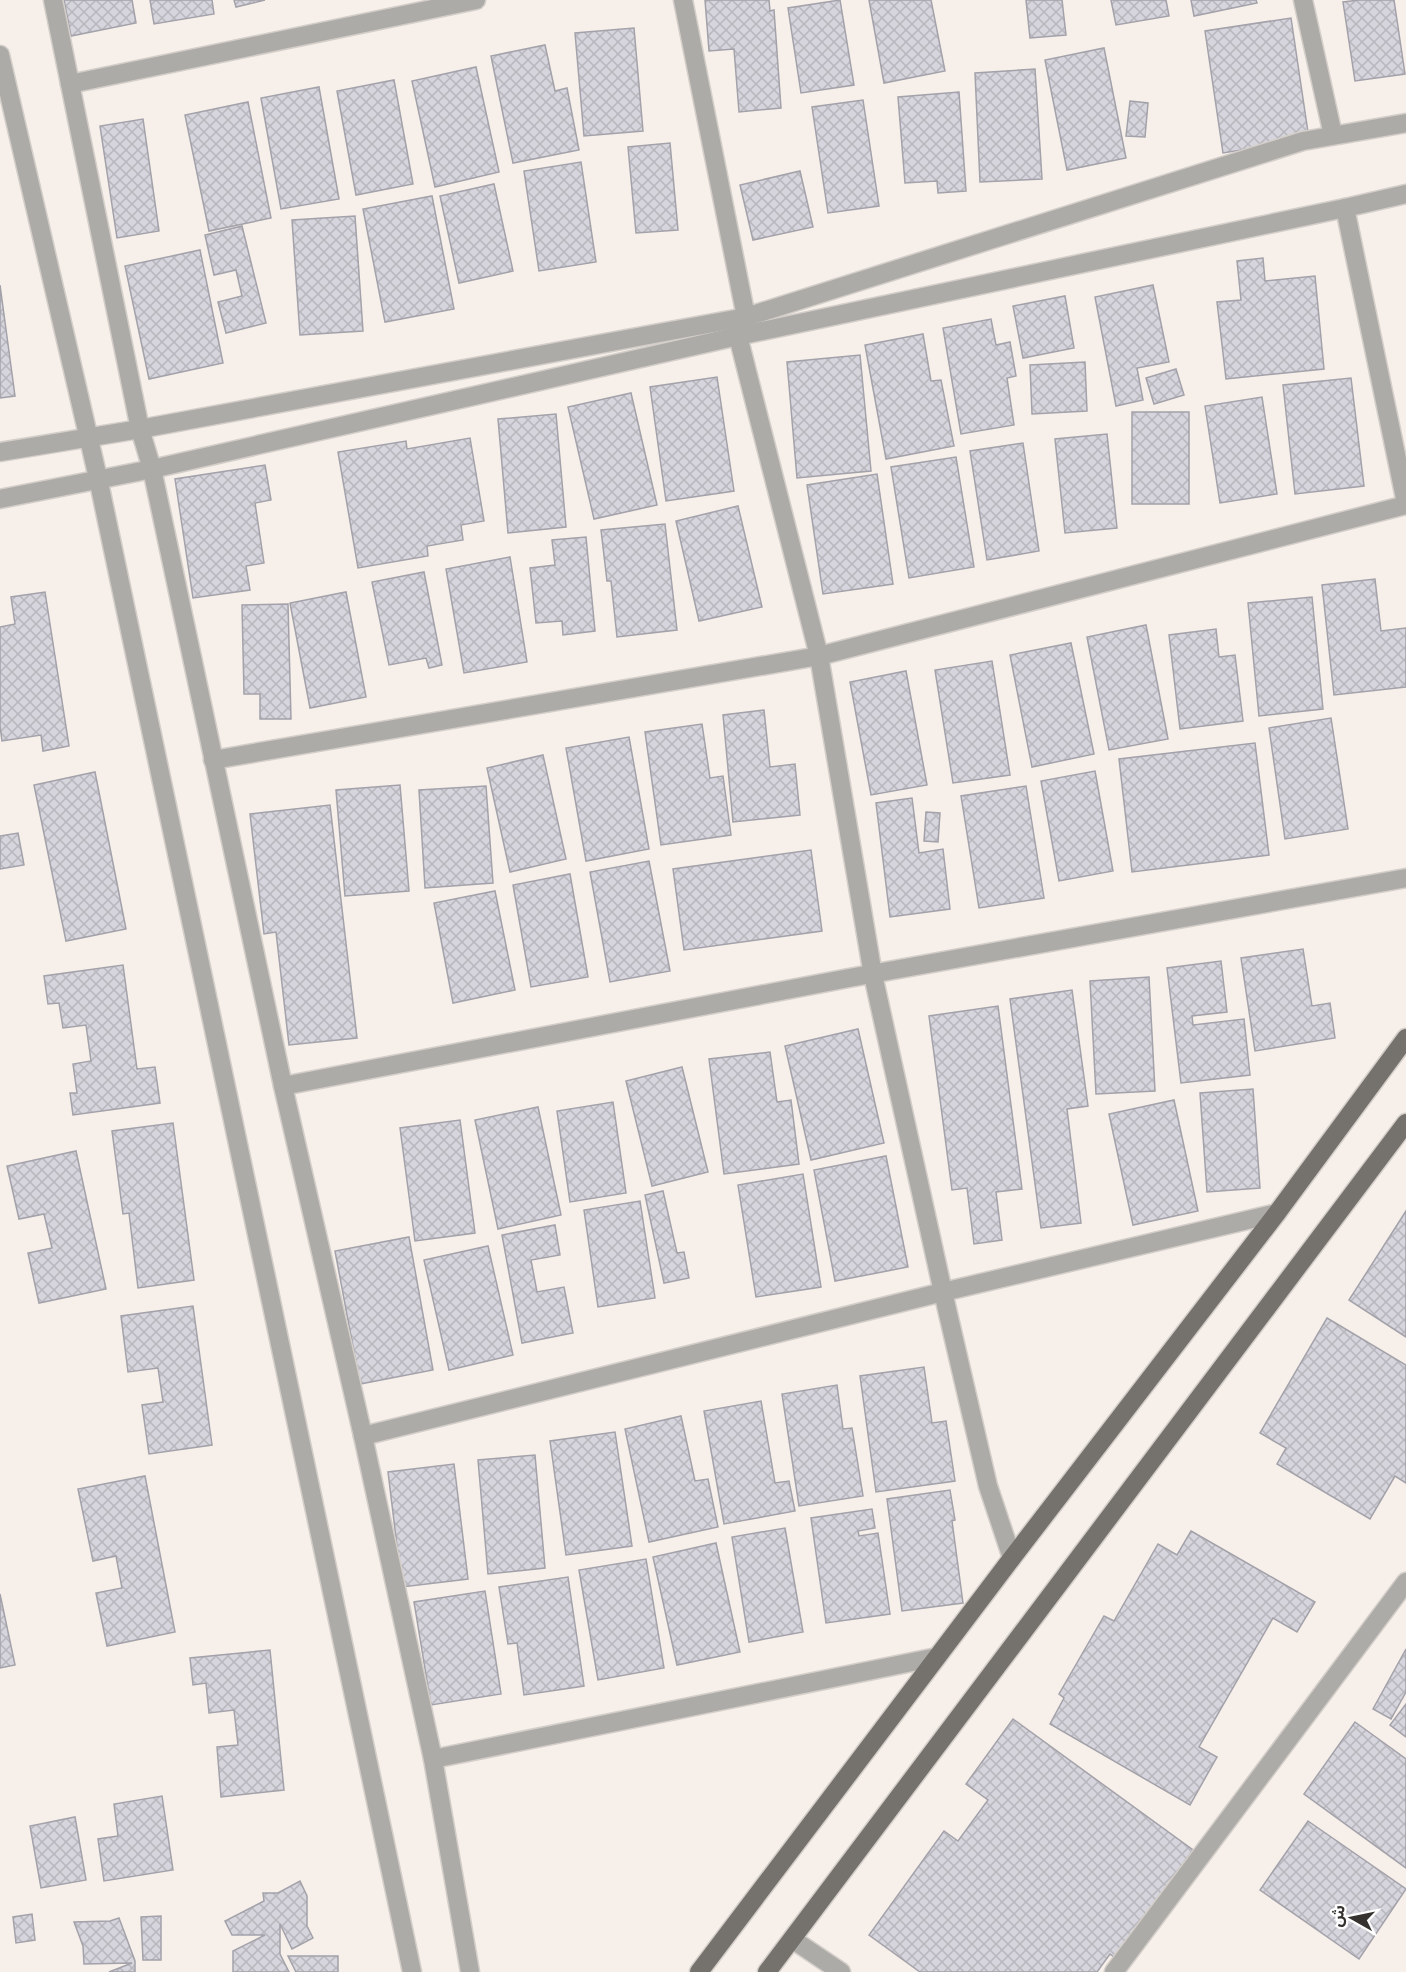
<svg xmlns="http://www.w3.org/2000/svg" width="1406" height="1972" font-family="Montserrat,'Noto Sans Arabic',sans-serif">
	<defs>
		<pattern id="building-cross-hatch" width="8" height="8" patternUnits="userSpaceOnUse" patternTransform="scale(1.5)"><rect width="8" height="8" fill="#d6d4dc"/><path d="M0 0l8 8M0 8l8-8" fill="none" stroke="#b8b6bd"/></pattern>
	</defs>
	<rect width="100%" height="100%" fill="#f7f0ea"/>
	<g fill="url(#building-cross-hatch)" stroke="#a3a1a9" stroke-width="1.5">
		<polygon points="64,0 132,0 136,23 71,36"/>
		<polygon points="150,0 212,0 214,14 154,24"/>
		<polygon points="234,0 265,0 236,7"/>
		<polygon points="705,0 769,0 770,11 774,10 781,108 739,112 734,49 709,51"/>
		<polygon points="840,0 854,85 801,93 788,8"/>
		<polygon points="869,0 931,0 945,71 884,83"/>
		<polygon points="1026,0 1062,0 1066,35 1030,38"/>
		<polygon points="1111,0 1166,0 1169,16 1116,25"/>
		<polygon points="1191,0 1256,0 1257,3 1194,16"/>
		<polygon points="1359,0 1394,0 1405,74 1355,81 1343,2"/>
		<polygon points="1291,18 1309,139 1223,153 1205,31"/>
		<polygon points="634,28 643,131 584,136 575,33"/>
		<polygon points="545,45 555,91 567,88 579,150 513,163 491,56"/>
		<polygon points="1104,48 1126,158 1067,170 1045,60"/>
		<polygon points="476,67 499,172 435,187 412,81"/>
		<polygon points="1035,69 1042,179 980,182 975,73"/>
		<polygon points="394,80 413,184 356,195 337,91"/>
		<polygon points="319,87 339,199 281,209 261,98"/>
		<polygon points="959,92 966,191 938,193 937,181 905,183 898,97"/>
		<polygon points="863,100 879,206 828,213 812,107"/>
		<polygon points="1130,101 1148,103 1145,137 1126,136"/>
		<polygon points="248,102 271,218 209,231 185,115"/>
		<polygon points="143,119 159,231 117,238 100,126"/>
		<polygon points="670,143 678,230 636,233 628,147"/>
		<polygon points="581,162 596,262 539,271 524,171"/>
		<polygon points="800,171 813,227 753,240 740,185"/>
		<polygon points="494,184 513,271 459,283 440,196"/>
		<polygon points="432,196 454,309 385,322 363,209"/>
		<polygon points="355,216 363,331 300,335 292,220"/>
		<polygon points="242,226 266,323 226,333 218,302 242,296 236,270 214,275 205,235"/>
		<polygon points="200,250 223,363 149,379 125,266"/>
		<polygon points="1263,258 1265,281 1315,276 1324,369 1226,379 1217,302 1241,300 1237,261"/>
		<polygon points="0,285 15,396 0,398"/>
		<polygon points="1153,285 1169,362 1137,368 1143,400 1116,406 1095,297"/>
		<polygon points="1065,296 1074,348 1023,358 1013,306"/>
		<polygon points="991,319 996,345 1010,342 1016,376 1007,378 1014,425 961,434 943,328"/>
		<polygon points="923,334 931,381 941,380 954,446 886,459 865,345"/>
		<polygon points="860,355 871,471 797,478 787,362"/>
		<polygon points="1085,362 1087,411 1032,414 1030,365"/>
		<polygon points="1176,369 1184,395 1154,404 1146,378"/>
		<polygon points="717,377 734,491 666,501 650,387"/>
		<polygon points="1351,378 1364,486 1295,494 1283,385"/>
		<polygon points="631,393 657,505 594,519 568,407"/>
		<polygon points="1262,397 1277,494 1220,503 1205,406"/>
		<rect x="1132" y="412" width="57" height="92"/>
		<polygon points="556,414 566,527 508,533 498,419"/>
		<polygon points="1107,434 1117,528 1065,533 1055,439"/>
		<polygon points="470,438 484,521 461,525 463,540 427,546 428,556 358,568 338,452 406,441 407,449"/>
		<polygon points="1023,443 1039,551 987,560 970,451"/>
		<polygon points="956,457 974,567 909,578 891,467"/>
		<polygon points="265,465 271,500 255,503 264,563 246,566 250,590 193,598 175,479"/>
		<polygon points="877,474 893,584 823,594 807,485"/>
		<polygon points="738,506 762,607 699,621 676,521"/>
		<polygon points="665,524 677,630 617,637 611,581 607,581 601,530"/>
		<polygon points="586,537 595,631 563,635 562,621 536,623 530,568 555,565 552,540"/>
		<polygon points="510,557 527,662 464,673 446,569"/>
		<polygon points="424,572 442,665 429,668 426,658 389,665 372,582"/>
		<polygon points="1375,579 1381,631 1406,628 1406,687 1334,695 1322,585"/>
		<polygon points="45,592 69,746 43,751 41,735 2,741 0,726 0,627 15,624 11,597"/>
		<polygon points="346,592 366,697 310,708 290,603"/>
		<polygon points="1312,597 1323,709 1259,716 1248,603"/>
		<polygon points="288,604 291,719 260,719 260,694 244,694 242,605"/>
		<polygon points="1146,625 1168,739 1109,750 1087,637"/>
		<polygon points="1216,629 1219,657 1235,655 1243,721 1180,729 1169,635"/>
		<polygon points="1071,643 1094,754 1032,767 1010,655"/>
		<polygon points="992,661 1010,775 953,783 935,670"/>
		<polygon points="906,671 927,785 871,795 850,682"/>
		<polygon points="764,710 770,767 795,764 800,815 733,822 723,715"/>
		<polygon points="1331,718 1348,829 1285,839 1269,728"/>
		<polygon points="702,724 710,778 723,776 731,835 661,845 645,732"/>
		<polygon points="629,737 649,849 586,861 566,748"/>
		<polygon points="1255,743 1269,855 1132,872 1119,759"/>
		<polygon points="543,755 566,859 510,872 487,768"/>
		<polygon points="1095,771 1113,871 1059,881 1041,781"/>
		<polygon points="95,772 126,929 66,941 34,785"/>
		<polygon points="400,785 409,891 345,896 336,790"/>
		<polygon points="486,786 493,883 425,888 419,790"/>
		<polygon points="1026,786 1044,898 979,908 961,796"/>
		<polygon points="912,798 919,853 943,849 950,909 890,917 876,803"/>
		<polygon points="330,805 357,1038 289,1045 276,932 264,934 250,814"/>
		<polygon points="926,812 940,813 938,842 924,841"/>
		<polygon points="18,833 24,865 0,869 0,836"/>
		<polygon points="811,850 822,931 684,950 673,869"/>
		<polygon points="649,861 670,971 610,982 590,872"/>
		<polygon points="570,874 588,977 531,987 513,885"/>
		<polygon points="495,891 515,990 453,1003 434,903"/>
		<polygon points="1303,949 1312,1006 1330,1003 1335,1038 1255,1051 1241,958"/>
		<polygon points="1221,961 1227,1012 1192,1016 1193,1025 1244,1019 1250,1075 1181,1083 1167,968"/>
		<polygon points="123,965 137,1069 155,1067 160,1103 73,1115 70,1093 77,1093 73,1064 91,1061 86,1025 63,1028 59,1003 48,1004 44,976"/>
		<polygon points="1149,977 1155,1091 1096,1094 1090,981"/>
		<polygon points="1072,990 1088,1106 1067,1109 1081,1223 1041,1228 1010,999"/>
		<polygon points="998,1006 1022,1189 996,1192 1002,1240 974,1244 967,1188 952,1190 929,1016"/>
		<polygon points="858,1029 884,1143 811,1160 785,1046"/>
		<polygon points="770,1052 777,1102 791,1100 799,1164 724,1174 709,1059"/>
		<polygon points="682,1067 708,1172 652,1186 626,1081"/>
		<polygon points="1253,1089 1260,1188 1207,1192 1200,1093"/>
		<polygon points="1174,1100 1198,1211 1133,1225 1109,1114"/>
		<polygon points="613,1102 626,1193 570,1202 557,1111"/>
		<polygon points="538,1107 561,1215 498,1229 475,1120"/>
		<polygon points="460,1120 475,1233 415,1241 400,1128"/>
		<polygon points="173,1123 194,1280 138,1288 129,1213 123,1214 112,1131"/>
		<polygon points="76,1151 106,1289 39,1303 28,1253 52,1248 44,1214 19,1219 7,1166"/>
		<polygon points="886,1156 908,1267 835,1281 814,1170"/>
		<polygon points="803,1174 821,1287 756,1297 738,1185"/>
		<polygon points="663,1191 677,1253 684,1252 689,1278 664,1283 645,1195"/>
		<polygon points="640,1201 655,1298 598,1307 584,1210"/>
		<polygon points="1406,1211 1406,1337 1349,1300"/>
		<polygon points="555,1225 560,1255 531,1260 537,1292 564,1287 573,1333 522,1343 502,1235"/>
		<polygon points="409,1237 433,1370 360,1384 335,1251"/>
		<polygon points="488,1246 513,1355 449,1370 424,1260"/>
		<polygon points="193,1306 212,1445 149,1454 142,1405 163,1402 158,1368 128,1372 121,1316"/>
		<polygon points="1327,1318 1406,1365 1406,1483 1395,1476 1370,1519 1277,1464 1286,1448 1260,1433"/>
		<polygon points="924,1367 932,1423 946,1421 955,1481 876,1492 860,1376"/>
		<polygon points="837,1385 843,1429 852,1428 863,1496 799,1506 782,1394"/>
		<polygon points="761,1401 775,1483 789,1481 795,1511 724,1524 704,1411"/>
		<polygon points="681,1416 695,1481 708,1479 718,1527 649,1542 625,1429"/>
		<polygon points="615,1432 632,1546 566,1555 550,1441"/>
		<polygon points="535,1455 545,1568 488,1574 478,1460"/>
		<polygon points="454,1464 468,1579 402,1587 388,1472"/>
		<polygon points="145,1476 175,1632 107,1646 96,1593 122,1588 116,1556 93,1561 78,1489"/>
		<polygon points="950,1490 955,1520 952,1521 963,1603 902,1611 887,1499"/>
		<polygon points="872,1509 875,1528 858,1531 859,1536 878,1533 890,1614 826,1623 811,1518"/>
		<polygon points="785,1528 803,1632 749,1642 732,1537"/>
		<polygon points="1191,1531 1315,1602 1297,1632 1273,1618 1199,1747 1217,1757 1190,1805 1050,1724 1064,1698 1059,1694 1104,1616 1114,1621 1158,1544 1177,1555"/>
		<polygon points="716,1543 740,1652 677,1665 653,1557"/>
		<polygon points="646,1559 664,1668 598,1680 579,1570"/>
		<polygon points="568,1577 584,1686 524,1695 517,1643 508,1644 499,1587"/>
		<polygon points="485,1591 501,1694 431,1705 414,1602"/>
		<polygon points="0,1594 15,1665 0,1668"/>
		<polygon points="1406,1649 1406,1692 1391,1719 1373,1709"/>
		<polygon points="270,1650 284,1790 221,1797 217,1747 238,1745 234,1710 209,1713 206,1683 193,1685 190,1658"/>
		<polygon points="1406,1704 1406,1737 1390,1725"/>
		<polygon points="1013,1719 1193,1850 1115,1958 1110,1954 1097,1972 920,1972 869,1935 944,1831 958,1841 988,1800 966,1784"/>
		<polygon points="1355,1722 1406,1759 1406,1868 1304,1794"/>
		<polygon points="162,1796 173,1870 104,1881 98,1839 118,1836 114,1804"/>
		<polygon points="75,1817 86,1880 41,1888 30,1826"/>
		<polygon points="1308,1821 1406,1889 1359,1959 1260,1890"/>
		<polygon points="300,1881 307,1896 307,1926 313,1938 292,1949 280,1924 280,1954 289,1972 233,1972 233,1951 265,1935 232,1935 225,1921 264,1901 263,1893 278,1893"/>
		<polygon points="32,1914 35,1940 16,1943 13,1917"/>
		<polygon points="161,1916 161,1960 143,1960 141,1917"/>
		<polygon points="119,1918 135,1961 135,1972 109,1972 132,1963 84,1964 83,1946 74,1922 110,1921"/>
		<polygon points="288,1956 338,1956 338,1972 296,1972"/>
	</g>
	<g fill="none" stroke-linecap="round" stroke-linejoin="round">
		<defs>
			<g id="minor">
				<polyline points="53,0 140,429 152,469 283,1086 363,1436 433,1759 470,1972"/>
				<polyline points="683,0 746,317"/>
				<polyline points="1303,0 1333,135"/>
				<polyline points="0,55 98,478 412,1972"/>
				<polyline points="70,84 476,0"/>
				<polyline points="1345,208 1406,503"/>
				<polyline points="738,336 819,656 873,975 943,1292 988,1486 1012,1558"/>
				<polyline points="0,452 140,429 746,317 1303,141 1406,123"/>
				<polyline points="0,499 152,469 738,336 1345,208 1406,194"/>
				<polyline points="213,760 819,656 1406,505"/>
				<polyline points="283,1086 849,978 1406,878"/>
				<polyline points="363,1436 943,1292 1277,1213"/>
				<polyline points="433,1759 937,1657"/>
				<polyline points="792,1939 841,1972"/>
				<polyline points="1114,1972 1406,1582"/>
			</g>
			<g id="major">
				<polyline points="699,1972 1012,1558 1277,1213 1406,1038"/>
				<polyline points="767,1972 1406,1123"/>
			</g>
		</defs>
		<use href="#minor" stroke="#d4cec9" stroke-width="21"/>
		<use href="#major" stroke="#d4cec9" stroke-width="21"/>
		<use href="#minor" stroke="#adaba8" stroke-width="18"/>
		<use href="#major" stroke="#75716c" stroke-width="18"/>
	</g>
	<g transform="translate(1352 1918) rotate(279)" stroke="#ffffff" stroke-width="4.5" paint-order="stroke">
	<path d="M0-4.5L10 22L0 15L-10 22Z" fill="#353230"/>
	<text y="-9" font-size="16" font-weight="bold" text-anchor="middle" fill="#353230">ش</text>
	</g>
</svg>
